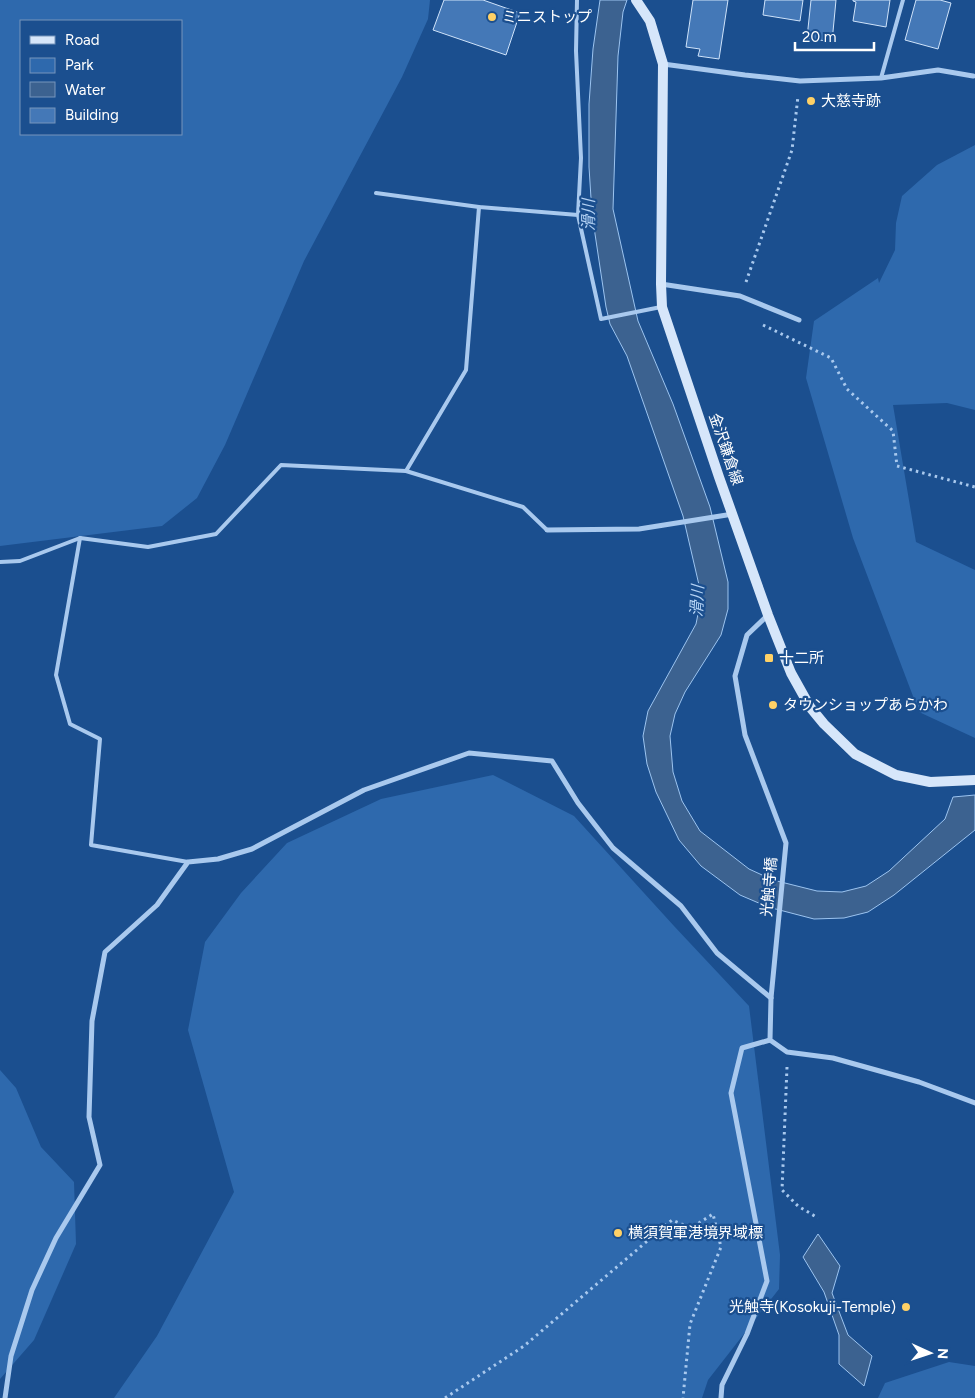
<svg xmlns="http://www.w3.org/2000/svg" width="975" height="1398" font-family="Figtree,'Noto Sans JP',sans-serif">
	<rect width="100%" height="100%" fill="#1b4f8f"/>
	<g fill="#2e69ad" fill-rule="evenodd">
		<path d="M0,0H430L428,19L402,77L304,261L225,445L197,498L162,526L0,546ZM21,21H181V134H21Z"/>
		<polygon points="975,145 975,410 947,403 893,405 916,542 975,570 975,738 919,712 853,538 806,378 814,321 878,278 879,283 895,250 896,223 902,196 937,165"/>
		<polygon points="493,775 574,816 674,926 749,1006 780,1255 779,1289 708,1380 702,1398 114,1398 157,1336 234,1192 188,1030 205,942 241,893 287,843 381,799"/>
		<polygon points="0,1070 16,1088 41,1147 74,1182 76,1244 34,1340 0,1379"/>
		<polygon points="949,1362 975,1366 975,1398 878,1398 885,1383"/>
	</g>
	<g fill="#3c6290" stroke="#9cc4f0">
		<polygon points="600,0 627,0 623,12 618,56 613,209 638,321 673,404 710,507 728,582 728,609 721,635 685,692 675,714 670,736 673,772 682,801 700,831 749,869 773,880 817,891 842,892 866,886 889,871 945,819 953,797 975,795 975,830 894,895 868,912 844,918 814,919 768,907 740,895 701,866 679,840 656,792 647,764 643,736 648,711 696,624 700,604 699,585 683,516 627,356 610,324 606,307 592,214 589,167 589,104 593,49"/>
		<polygon points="818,1234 840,1266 832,1293 848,1335 872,1356 864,1386 839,1364 839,1335 824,1292 803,1257"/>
	</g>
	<g fill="#4478b7" stroke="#cfe3fa">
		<polygon points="444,0 483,0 520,13 506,55 433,30"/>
		<polygon points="693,0 728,0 719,59 698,56 700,49 686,47"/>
		<polygon points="765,0 803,0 800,21 763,15"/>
		<polygon points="811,0 836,0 832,42 807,38"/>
		<polygon points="853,0 890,0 886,27 853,21 856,2 853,1"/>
		<polygon points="916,0 940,0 951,3 938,49 905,40"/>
	</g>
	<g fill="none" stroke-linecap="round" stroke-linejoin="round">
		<g stroke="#a9c9ee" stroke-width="3" stroke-dasharray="2.5 4" stroke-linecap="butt">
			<polyline points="746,282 792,150 798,96"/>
			<polyline points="763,325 831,358 847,389 893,431 897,466 975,487"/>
			<polyline points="787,1067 782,1190 798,1206 818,1218"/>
			<polyline points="445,1398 524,1346 672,1220 691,1228 713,1214 721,1247 690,1324 683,1398"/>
		</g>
		<g stroke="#a9c9ee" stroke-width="4">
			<polyline points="577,0 576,51 581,158 578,215"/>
			<polyline points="881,78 903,0"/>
			<polyline points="376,193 479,207 578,215 601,319 661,307"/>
			<polyline points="406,471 466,370 479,207"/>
			<polyline points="80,538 56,675 70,724 100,739 91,845 188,862"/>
			<polyline points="0,562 20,561 80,538 148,547 216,534 281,465 406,471 523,507 547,530"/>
		</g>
		<g stroke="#a9c9ee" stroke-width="5">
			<polyline points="663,64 745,75 800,81 881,78 938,70 973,76"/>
			<polyline points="661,284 740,296 799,320"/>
			<polyline points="547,530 639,529 733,514"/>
			<polyline points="768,615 747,635 735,676 745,735 786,843 771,998 770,1040 787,1052 833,1058 919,1082 975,1103"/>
			<polyline points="5,1398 11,1356 32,1290 56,1238 100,1165 89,1117 92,1021 105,952 157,905 188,862 218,859 252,849 364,790 469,753 552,761 578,803 613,848 681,906 717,953 771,998"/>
			<polyline points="721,1398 722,1385 747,1334 767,1281 731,1093 742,1048 770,1040"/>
		</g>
		<polyline stroke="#d6e6fa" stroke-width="10" points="636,0 650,21 663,64 661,284 662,307 719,477 768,615 791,673 810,707 824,724 855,754 896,775 930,782 975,780"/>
	</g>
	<g fill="#ffd166" stroke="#1b4f8f" stroke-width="2">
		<circle cx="492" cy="17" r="5"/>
		<circle cx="811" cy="101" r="5"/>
		<rect x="764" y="653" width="10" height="10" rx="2.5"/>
		<circle cx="773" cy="705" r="5"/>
		<circle cx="618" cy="1233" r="5"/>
		<circle cx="906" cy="1307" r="5"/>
	</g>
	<g text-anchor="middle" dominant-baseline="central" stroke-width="4.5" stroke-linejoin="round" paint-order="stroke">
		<g font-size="15" fill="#fff" stroke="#1b4f8f" text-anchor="start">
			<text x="502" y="17">ミニストップ</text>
			<text x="821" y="101">大慈寺跡</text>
			<text x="779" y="658">十二所</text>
			<text x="783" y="705">タウンショップあらかわ</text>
			<text x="628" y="1233">横須賀軍港境界域標</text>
			<text x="896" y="1307" text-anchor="end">光触寺(Kosokuji-Temple)</text>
		</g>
		<g font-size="15" fill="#fff" stroke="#1b4f8f">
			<text transform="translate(726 449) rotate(71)">金沢鎌倉線</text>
			<text transform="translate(769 887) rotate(-85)">光触寺橋</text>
		</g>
		<g font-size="16" font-style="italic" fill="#b5d3f5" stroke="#1b4f8f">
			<text transform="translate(588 215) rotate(-90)">滑川</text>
			<text transform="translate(697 601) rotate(-87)">滑川</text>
		</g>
	</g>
	<rect x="20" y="20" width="162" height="115" fill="#1b4f8f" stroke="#7695bc"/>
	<rect x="30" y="36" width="25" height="8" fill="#d6e6fa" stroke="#7695bc"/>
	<text x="65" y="45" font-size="15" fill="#ffffff">Road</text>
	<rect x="30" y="58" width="25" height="15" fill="#2e69ad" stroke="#7695bc"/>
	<text x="65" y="70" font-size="15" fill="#ffffff">Park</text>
	<rect x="30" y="82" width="25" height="15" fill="#3c6290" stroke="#7695bc"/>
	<text x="65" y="95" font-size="15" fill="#ffffff">Water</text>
	<rect x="30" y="108" width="25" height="15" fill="#4478b7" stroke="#7695bc"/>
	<text x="65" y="120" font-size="15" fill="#ffffff">Building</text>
	<g transform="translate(930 1353) rotate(93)" stroke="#1b4f8f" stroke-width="4" paint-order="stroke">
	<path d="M0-4L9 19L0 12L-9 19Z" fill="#ffffff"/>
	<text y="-8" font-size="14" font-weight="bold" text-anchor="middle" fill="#ffffff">N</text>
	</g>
	<path d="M795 42v8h79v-8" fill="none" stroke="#ffffff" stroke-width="2.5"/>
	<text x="802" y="42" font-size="15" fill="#ffffff" stroke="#1b4f8f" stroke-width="4" paint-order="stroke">20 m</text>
</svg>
